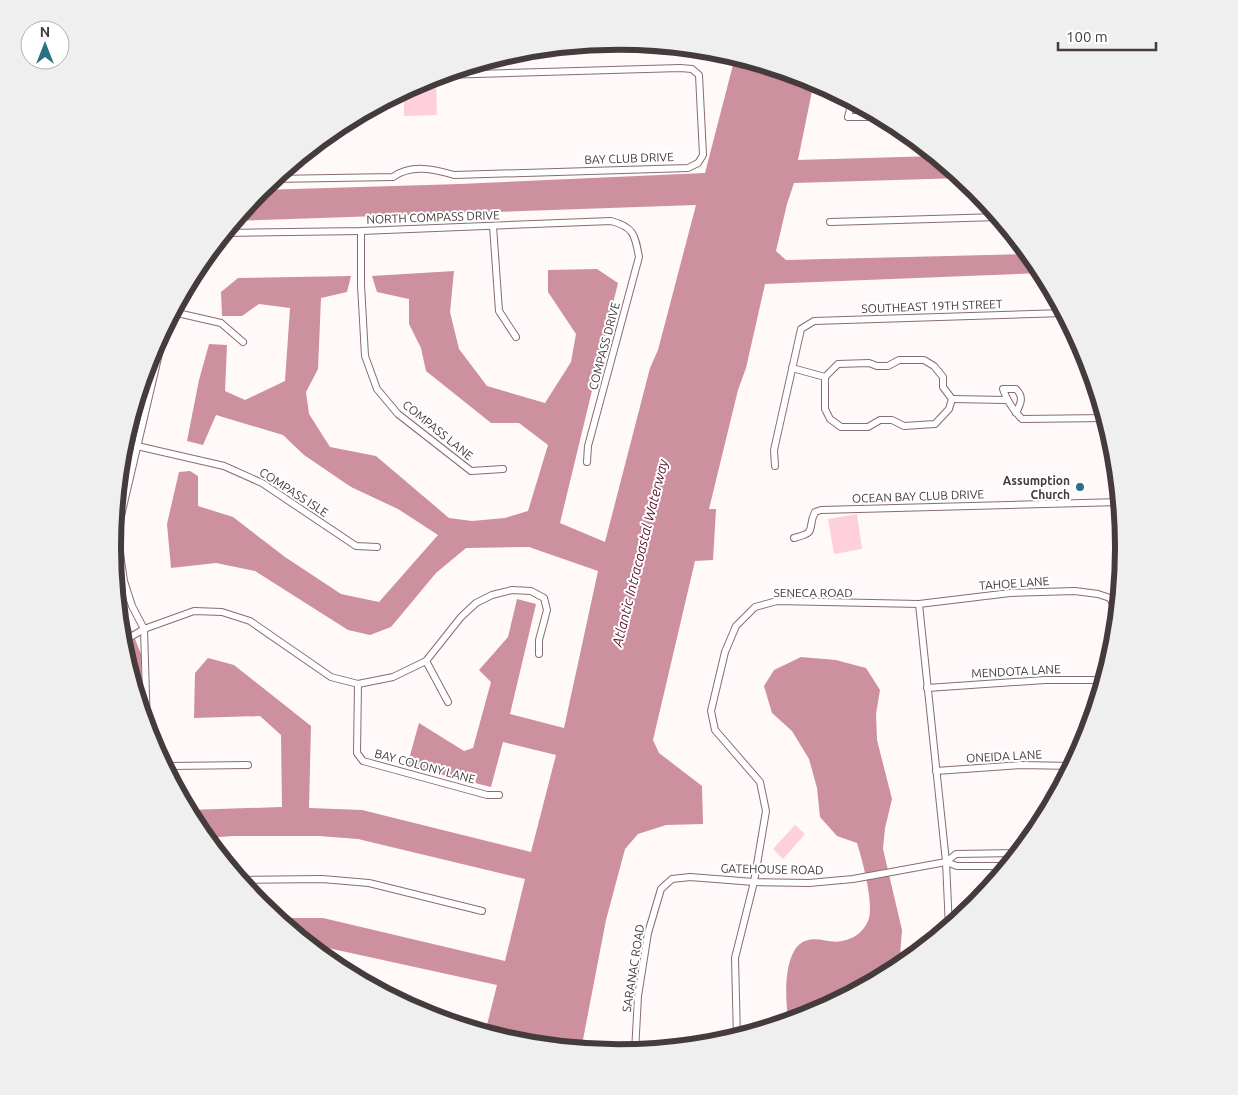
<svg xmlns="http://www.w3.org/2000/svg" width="1238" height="1095" font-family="Ubuntu,sans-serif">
	<rect width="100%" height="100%" fill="#fff9fa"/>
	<g fill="#fed0db">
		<polygon points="436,79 437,115 404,116 404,91 426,80"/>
		<polygon points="857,514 862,549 834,554 828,519"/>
		<polygon points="795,825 805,834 783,859 773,849"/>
	</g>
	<g fill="#cc909f">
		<polygon points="731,55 814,81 798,160 936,156 963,178 794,183 787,204 776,251 786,260 1030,254 1043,273 765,284 746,368 738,390 709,509 716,509 713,560 695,561 653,740 659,753 702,786 703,824 666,825 638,834 625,849 606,920 581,1050 520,1044 485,1033 497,985 328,948 313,948 277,918 323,918 505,961 525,879 358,839 319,836 233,836 206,838 198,829 188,810 282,807 281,735 260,716 194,718 195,673 208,658 234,665 311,726 309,808 362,810 531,852 556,755 503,742 491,787 407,766 419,723 464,751 473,748 491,682 479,670 508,637 517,599 536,604 510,714 564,728 598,571 529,547 466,548 436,573 391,627 370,635 348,630 255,571 216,563 171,568 167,524 179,472 190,471 198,476 198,506 233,517 285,557 341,594 379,602 438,535 398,509 351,487 304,455 283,435 216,415 203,445 187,441 199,380 209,344 227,345 225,391 245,400 285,381 290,308 259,304 242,316 222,316 221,292 238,278 351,276 347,292 321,298 318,369 306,392 309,414 330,447 376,456 449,518 472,521 505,518 528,511 548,445 519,423 491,423 426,371 421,348 409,324 409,299 377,292 372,276 454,271 450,312 459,349 487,386 545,403 571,362 576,334 548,292 548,270 597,269 618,283 560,523 605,542 650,368 658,350 696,205 235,221 261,190 460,184 705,173 734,61 730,61"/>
		<polygon points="117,594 141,654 142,710 122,646"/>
		<path d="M801,657L836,660L866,668L880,690L876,714L877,740L892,799L885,828L883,849L902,930L899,969L812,1015L789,1023C785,1003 782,950 805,941C817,936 830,944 842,941C854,939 863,932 868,921C875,906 862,859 857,843L837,836L820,817L817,788L809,759L792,731L772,713L764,686L774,670Z"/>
	</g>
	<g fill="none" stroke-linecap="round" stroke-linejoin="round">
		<defs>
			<g id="street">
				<polyline points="852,101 848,117 881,117"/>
				<path d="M273,179L393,177C411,164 434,169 454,175L688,168L698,163L703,155L699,75L692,69L680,68L442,75"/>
				<polyline points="830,222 999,217"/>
				<polyline points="493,226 499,311 516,337"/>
				<polyline points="361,231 361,285 365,356 377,389 398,414 471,471 503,469"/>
				<path d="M225,233L361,231L611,221C634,227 635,235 639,257L588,446L587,462"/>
				<polyline points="173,312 221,323 243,342"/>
				<polyline points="792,368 825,377 838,364 869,363 877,366 888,366 899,360 924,360 934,366 943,377 943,387 952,399"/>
				<polyline points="825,377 825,409 830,419 841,427 868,427 880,420 892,420 904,426 935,424 949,409 952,399"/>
				<polyline points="952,399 1006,400"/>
				<path d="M1016,413C1021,403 1024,397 1016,389H1003C1007,401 1013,410 1022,419L1106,418"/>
				<polyline points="137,446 224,466 262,483 356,546 377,547"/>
				<polyline points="775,466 774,450 801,329 814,321 1065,313"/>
				<path d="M794,538C819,532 806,529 815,512L821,510L1121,502"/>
				<polyline points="919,604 946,862 949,928"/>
				<polyline points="122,642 144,629 194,611 222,612 250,621 331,677 358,684 393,677 426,661 461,617 476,603 492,595 512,590 531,591 544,598 547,610 539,640 539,654"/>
				<polyline points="426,661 448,702"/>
				<polyline points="358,684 357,753 363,761 487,795 499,795"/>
				<polyline points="927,688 1045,680 1105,680"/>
				<polyline points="147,728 144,629 132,606 124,581 117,533 165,328"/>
				<polyline points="163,763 171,766 248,765"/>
				<polyline points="936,771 1021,765 1073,766"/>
				<polyline points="946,862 957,866 1009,866"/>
				<polyline points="240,880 322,879 369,883 482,911"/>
				<polyline points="411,1007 457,1019"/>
				<polyline points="737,1038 735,958 754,882 766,811 760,782 715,730 711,711 725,652 736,626 755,607 777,601 919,604 1010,593 1075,591 1098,594 1110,598 1118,613 1118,624"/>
				<polyline points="635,1052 638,996 648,933 661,889 672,879 690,877 754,882 809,883 853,879 946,862 956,854 1020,853"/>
			</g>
		</defs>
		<use href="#street" stroke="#866d72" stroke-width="8"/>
		<use href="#street" stroke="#fff" stroke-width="6"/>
	</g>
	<circle fill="#2b717f" stroke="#fff" stroke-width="2" cx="1080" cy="487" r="5"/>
	<g text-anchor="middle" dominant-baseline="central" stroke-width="4" stroke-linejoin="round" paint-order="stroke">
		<g font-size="12" fill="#453a3c" stroke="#fff">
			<text transform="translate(629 158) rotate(-2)">BAY CLUB DRIVE</text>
			<text transform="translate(433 217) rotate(-2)">NORTH COMPASS DRIVE</text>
			<text transform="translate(932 306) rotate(-2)">SOUTHEAST 19TH STREET</text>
			<text transform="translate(604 346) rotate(-75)">COMPASS DRIVE</text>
			<text transform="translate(438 430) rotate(39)">COMPASS LANE</text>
			<text transform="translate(294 492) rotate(33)">COMPASS ISLE</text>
			<text transform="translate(918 496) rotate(-2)">OCEAN BAY CLUB DRIVE</text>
			<text transform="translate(1014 583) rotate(-4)">TAHOE LANE</text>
			<text x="813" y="592">SENECA ROAD</text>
			<text transform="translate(1016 671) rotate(-3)">MENDOTA LANE</text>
			<text transform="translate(1004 756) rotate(-3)">ONEIDA LANE</text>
			<text transform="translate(425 766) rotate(15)">BAY COLONY LANE</text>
			<text transform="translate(772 869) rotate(1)">GATEHOUSE ROAD</text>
			<text transform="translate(633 968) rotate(-81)">SARANAC ROAD</text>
		</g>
		<g font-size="12" font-weight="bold" fill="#453a3c" stroke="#fff" text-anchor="end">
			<text x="1070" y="480">Assumption<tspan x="1070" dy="14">Church</tspan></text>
		</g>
		<g font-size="14" font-style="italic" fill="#59112c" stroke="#fff">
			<text transform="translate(640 553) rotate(-76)">Atlantic Intracoastal Waterway</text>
		</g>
	</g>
	<path d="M0 0H1238V1095H0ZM121 547a497 497 0 1 1 994 0a497 497 0 1 1-994 0Z" fill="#f0efef" fill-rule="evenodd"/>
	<path fill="none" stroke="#453a3c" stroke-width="6" d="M121 547a497 497 0 1 1 994 0a497 497 0 1 1-994 0Z"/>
	<g transform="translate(45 45)"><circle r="24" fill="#ffffff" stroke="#b5b0b1"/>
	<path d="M0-4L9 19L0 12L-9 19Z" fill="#2b717f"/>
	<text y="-8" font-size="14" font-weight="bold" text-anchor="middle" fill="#453a3c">N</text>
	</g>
	<path d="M1058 42v8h98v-8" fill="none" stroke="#453a3c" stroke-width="2.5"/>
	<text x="1066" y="42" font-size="15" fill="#453a3c" stroke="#ffffff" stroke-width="4" paint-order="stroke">100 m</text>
</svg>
